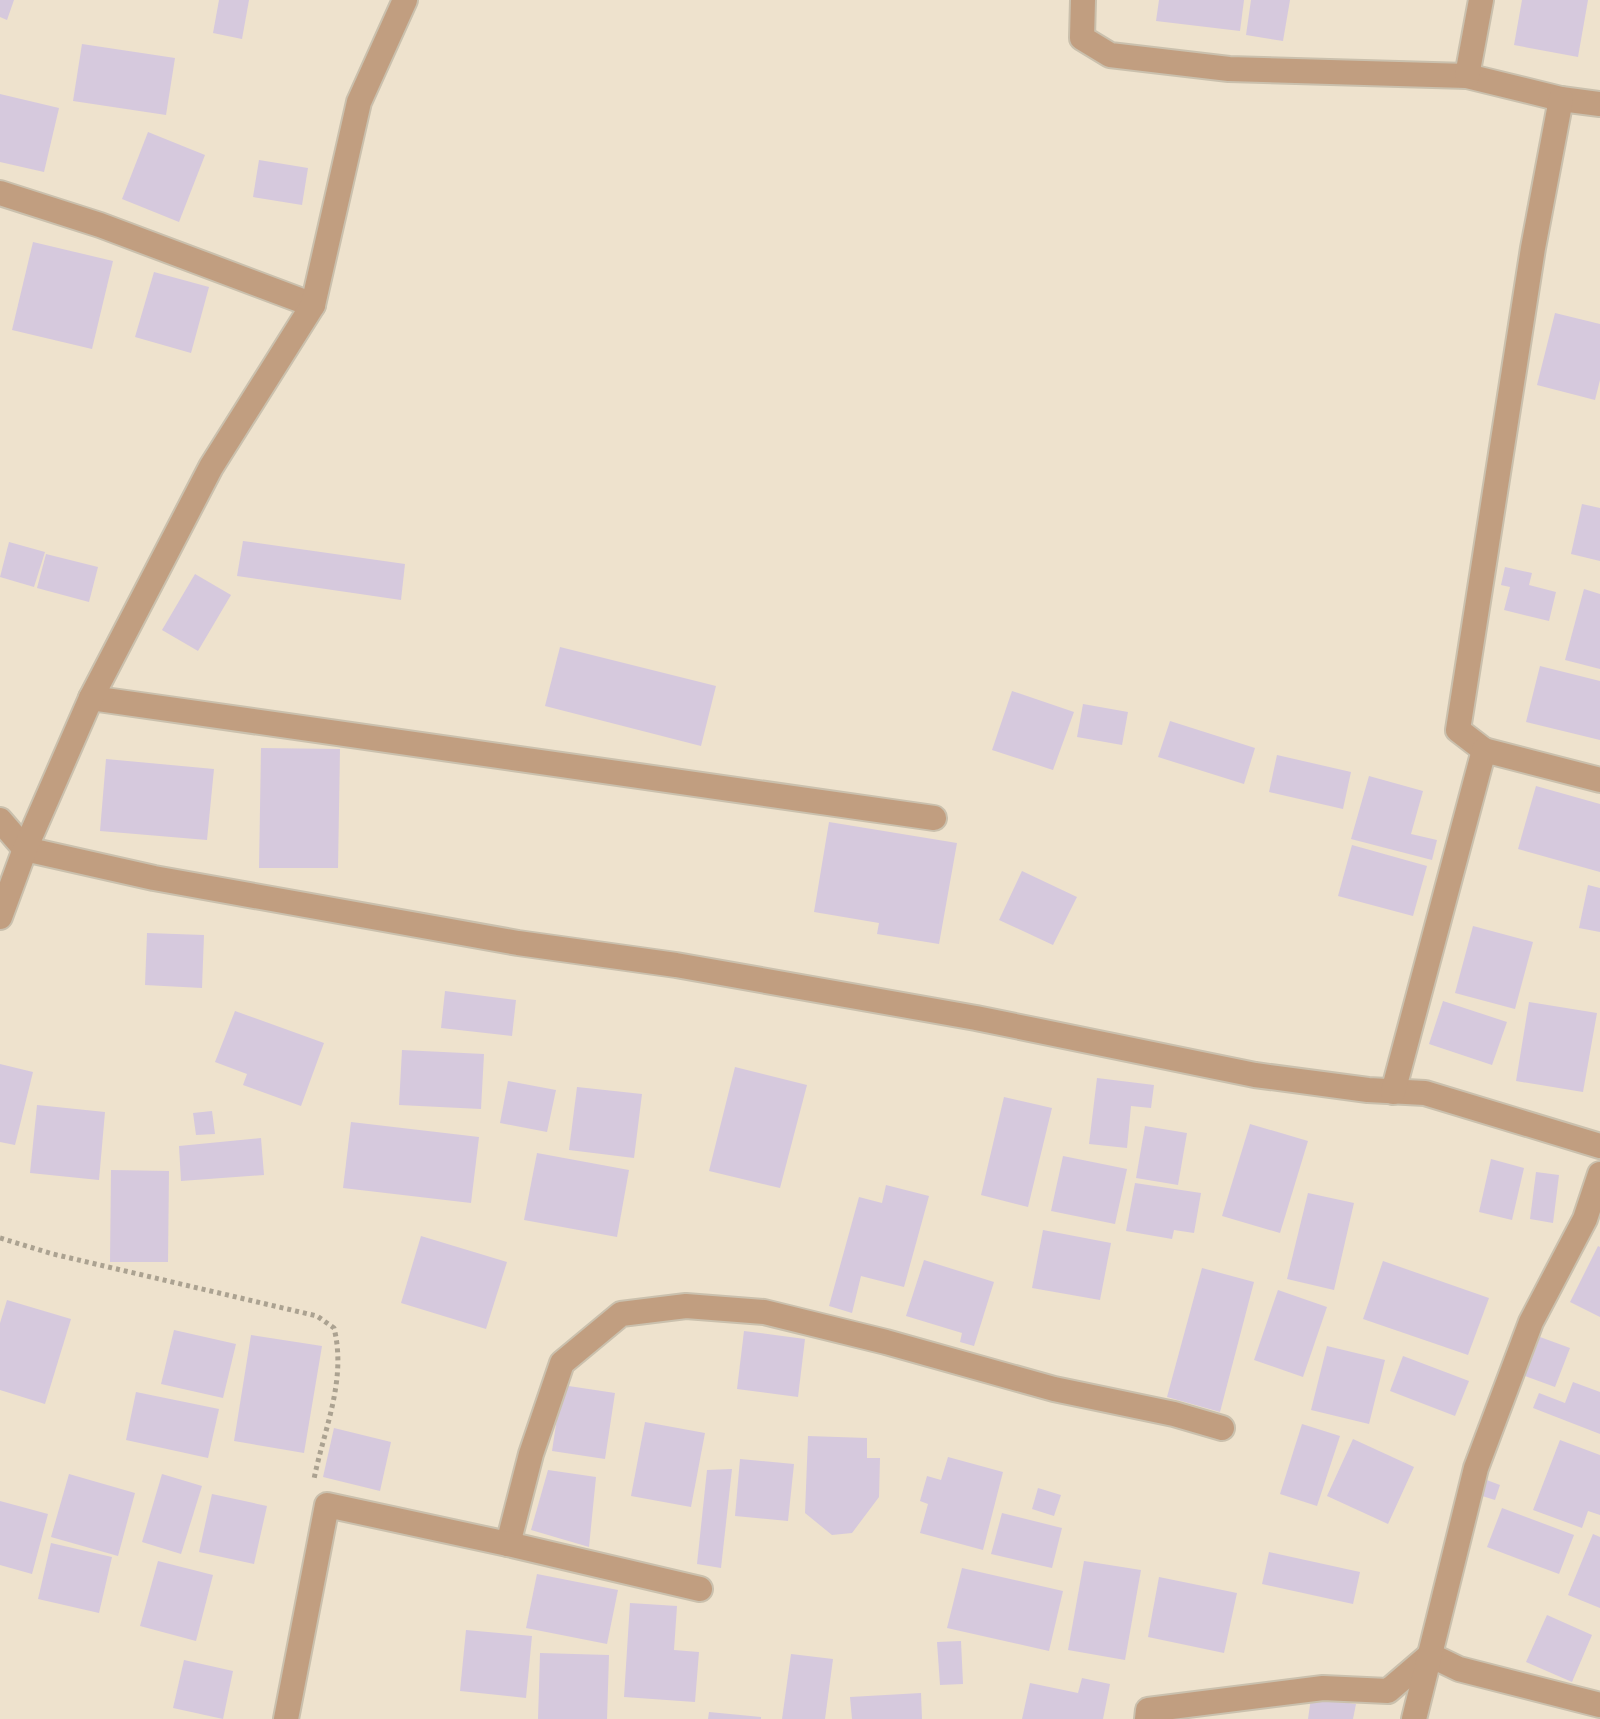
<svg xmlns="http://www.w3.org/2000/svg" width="1600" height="1719" font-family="'Titillium Web',sans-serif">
	<rect width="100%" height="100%" fill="#eee2cd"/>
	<g fill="#d6c9dd">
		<polygon points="0,0 14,0 7,20 0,17"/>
		<polygon points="219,0 249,0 242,39 213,33"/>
		<polygon points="1159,0 1244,0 1240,31 1156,21"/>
		<polygon points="1251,0 1290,0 1283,41 1246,35"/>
		<polygon points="1522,0 1588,0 1578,57 1514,45"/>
		<polygon points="82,44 175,58 166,115 73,101"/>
		<polygon points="0,94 59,108 44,172 0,162"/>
		<polygon points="148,132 205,155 179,222 122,199"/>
		<polygon points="259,160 308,168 302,205 253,197"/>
		<polygon points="33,242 113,261 92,349 12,330"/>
		<polygon points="154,272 209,287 191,353 135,337"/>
		<polygon points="1555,313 1600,324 1600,380 1595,400 1537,385"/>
		<polygon points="1582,504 1600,508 1600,561 1571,554"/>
		<polygon points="243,541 405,564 401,600 237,576"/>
		<polygon points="9,542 45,552 34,587 0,577"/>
		<polygon points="46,554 98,567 89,602 37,588"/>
		<polygon points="1505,567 1532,573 1529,585 1556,592 1549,621 1504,610 1510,587 1501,585"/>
		<polygon points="195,574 231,595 198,651 162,630"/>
		<polygon points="1584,589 1600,594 1600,669 1565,660"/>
		<polygon points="560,647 716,686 701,746 545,706"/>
		<polygon points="1540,666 1600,681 1600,740 1526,722"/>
		<polygon points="1012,691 1074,712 1053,770 992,750"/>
		<polygon points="1083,704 1128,712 1122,745 1077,737"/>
		<polygon points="1170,721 1255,748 1244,784 1158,757"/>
		<polygon points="261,748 340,749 338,868 259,868"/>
		<polygon points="1277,755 1351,772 1343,809 1269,792"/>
		<polygon points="106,759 214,769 207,840 100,831"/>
		<polygon points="1369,776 1423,791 1411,834 1437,840 1432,860 1351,839"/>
		<polygon points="1536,786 1600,804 1600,872 1518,849"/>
		<polygon points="829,822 957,843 939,944 877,934 879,923 814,912"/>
		<polygon points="1352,845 1427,866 1413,916 1338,896"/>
		<polygon points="1022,871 1077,897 1053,945 999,920"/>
		<polygon points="1588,885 1600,888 1600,932 1579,928"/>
		<polygon points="1473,926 1533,942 1515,1009 1455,993"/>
		<polygon points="147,933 204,935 202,988 145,985"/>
		<polygon points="445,991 516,1000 512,1036 441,1028"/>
		<polygon points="1443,1001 1507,1022 1492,1065 1429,1044"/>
		<polygon points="1529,1002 1597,1013 1583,1092 1516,1081"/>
		<polygon points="235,1011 324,1043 301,1106 243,1085 247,1074 215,1062"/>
		<polygon points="402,1050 484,1054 481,1109 399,1105"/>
		<polygon points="0,1064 33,1072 15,1145 0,1142"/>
		<polygon points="735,1067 807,1085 780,1188 709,1171"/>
		<polygon points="1097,1078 1154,1085 1151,1108 1131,1106 1127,1148 1089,1144"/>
		<polygon points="508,1081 556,1090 547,1132 500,1123"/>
		<polygon points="577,1087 642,1094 634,1158 569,1150"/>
		<polygon points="1004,1097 1052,1108 1028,1207 981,1195"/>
		<polygon points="37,1105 105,1112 99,1180 30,1173"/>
		<polygon points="212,1111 215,1134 196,1135 193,1113"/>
		<polygon points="351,1122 479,1137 471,1203 343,1188"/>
		<polygon points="1250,1124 1308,1141 1280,1233 1222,1216"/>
		<polygon points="1145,1126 1187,1133 1178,1185 1136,1178"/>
		<polygon points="261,1138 264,1175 181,1181 179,1146"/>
		<polygon points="537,1153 629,1170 617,1237 524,1220"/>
		<polygon points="1063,1156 1127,1169 1115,1224 1051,1211"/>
		<polygon points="1491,1159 1524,1168 1512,1220 1479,1212"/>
		<polygon points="111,1170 169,1171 168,1262 110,1262"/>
		<polygon points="1536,1172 1559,1175 1553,1223 1530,1219"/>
		<polygon points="1135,1183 1201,1193 1194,1233 1174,1230 1172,1239 1126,1231"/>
		<polygon points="886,1185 929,1196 904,1287 861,1276 852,1313 829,1306 859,1197 882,1203"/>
		<polygon points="1308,1193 1354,1203 1334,1290 1287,1279"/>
		<polygon points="1043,1230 1111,1243 1100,1300 1032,1288"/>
		<polygon points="421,1236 507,1262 486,1329 401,1303"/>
		<polygon points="1598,1246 1600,1247 1600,1317 1570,1302"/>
		<polygon points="924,1260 994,1282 974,1346 960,1342 962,1333 906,1316"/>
		<polygon points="1383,1261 1489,1298 1468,1355 1363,1319"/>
		<polygon points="1202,1268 1254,1282 1220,1412 1167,1397"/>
		<polygon points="1278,1290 1327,1307 1303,1377 1254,1360"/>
		<polygon points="7,1300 71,1319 45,1404 0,1390 0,1323"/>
		<polygon points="174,1330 236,1344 223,1398 161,1384"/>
		<polygon points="744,1331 805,1339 798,1397 737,1389"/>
		<polygon points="251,1335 322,1346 304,1453 234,1441"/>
		<polygon points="1540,1337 1570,1348 1555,1387 1525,1376"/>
		<polygon points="1327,1346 1385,1360 1369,1424 1311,1410"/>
		<polygon points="1403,1356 1469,1381 1455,1416 1390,1391"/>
		<polygon points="1573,1382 1600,1392 1600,1434 1533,1408 1539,1393 1565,1403"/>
		<polygon points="562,1385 615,1393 605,1459 552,1451"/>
		<polygon points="136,1392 219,1409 208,1458 126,1440"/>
		<polygon points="645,1422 705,1433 691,1507 631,1496"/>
		<polygon points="1302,1424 1340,1436 1317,1506 1280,1494"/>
		<polygon points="334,1428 391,1442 380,1491 323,1477"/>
		<polygon points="808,1436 867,1438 867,1458 880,1458 879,1497 852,1533 832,1535 805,1513"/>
		<polygon points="1353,1439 1414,1467 1388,1524 1327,1496"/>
		<polygon points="1560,1440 1600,1455 1600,1515 1588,1511 1582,1528 1533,1510"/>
		<polygon points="948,1457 1003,1472 983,1550 920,1533 928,1504 920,1501 927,1476 941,1480"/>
		<polygon points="740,1459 794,1464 788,1521 735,1516"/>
		<polygon points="732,1469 721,1568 697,1564 707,1470"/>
		<polygon points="548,1470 596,1477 589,1547 531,1530"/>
		<polygon points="69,1474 135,1493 118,1556 51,1537"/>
		<polygon points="162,1474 202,1486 181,1554 142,1542"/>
		<polygon points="1484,1479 1500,1485 1495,1500 1479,1495"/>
		<polygon points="1038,1488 1061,1495 1054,1516 1032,1509"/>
		<polygon points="212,1494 267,1506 254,1564 199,1552"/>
		<polygon points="0,1501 48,1514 32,1574 0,1565"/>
		<polygon points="1502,1508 1574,1535 1559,1574 1487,1547"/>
		<polygon points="1002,1513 1062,1528 1052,1568 991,1554"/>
		<polygon points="1593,1534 1600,1537 1600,1608 1568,1595"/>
		<polygon points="51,1543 112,1557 99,1613 38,1599"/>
		<polygon points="1269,1552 1360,1572 1353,1604 1262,1584"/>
		<polygon points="158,1561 213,1575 196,1641 140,1626"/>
		<polygon points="1084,1561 1141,1570 1125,1660 1068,1650"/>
		<polygon points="962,1568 1063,1591 1049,1651 947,1628"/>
		<polygon points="537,1574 618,1590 607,1644 526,1628"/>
		<polygon points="1159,1577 1237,1593 1224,1653 1148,1637"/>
		<polygon points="630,1603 677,1606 674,1650 699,1652 695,1702 624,1697"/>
		<polygon points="1547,1615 1592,1635 1572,1682 1526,1662"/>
		<polygon points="466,1630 532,1636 526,1698 460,1691"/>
		<polygon points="961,1641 963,1684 940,1685 937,1642"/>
		<polygon points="540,1653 609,1655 607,1719 538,1719"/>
		<polygon points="791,1654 833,1659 825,1719 782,1719"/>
		<polygon points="184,1660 233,1671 223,1719 173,1708"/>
		<polygon points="1082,1678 1110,1684 1103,1719 1022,1719 1030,1683 1078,1693"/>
		<polygon points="921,1693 922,1719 852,1719 850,1697"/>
		<polygon points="1311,1698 1356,1704 1353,1719 1308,1719"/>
		<polygon points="709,1712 761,1717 761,1719 708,1719"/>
	</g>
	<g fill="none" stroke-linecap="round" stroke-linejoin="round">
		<defs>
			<g id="street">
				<polyline points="1083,0 1082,38 1110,55 1229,69 1467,76 1561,99 1600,104"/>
				<polyline points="1467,76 1481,0"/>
				<polyline points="0,193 100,225 313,305"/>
				<polyline points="91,698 934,818"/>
				<polyline points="1484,750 1458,730 1533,248 1561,99"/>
				<polyline points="0,820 25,849 154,878 518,943 676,965 976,1018 1255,1075 1368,1090 1425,1093 1600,1146"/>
				<polyline points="0,917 25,849 91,698 211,467 313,305 359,102 405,0"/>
				<polyline points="1393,1092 1484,750 1600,780"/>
				<polyline points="508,1544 531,1454 562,1363 621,1314 686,1306 764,1312 886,1342 1054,1389 1174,1414 1222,1428"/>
				<polyline points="286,1719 327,1505 508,1544 700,1589"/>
				<polyline points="1147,1719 1148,1710 1323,1688 1388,1691 1430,1655 1459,1669 1600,1705"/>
				<polyline points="1414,1719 1476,1468 1531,1322 1585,1219 1600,1174"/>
			</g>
		</defs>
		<use href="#street" stroke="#cac0ad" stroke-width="28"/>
		<path stroke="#aba291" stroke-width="5" stroke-dasharray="4 4" stroke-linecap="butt" d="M0,1238L53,1254L317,1316L334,1328C347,1380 324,1429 314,1479"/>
		<use href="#street" stroke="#c19e80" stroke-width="24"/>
	</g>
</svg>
